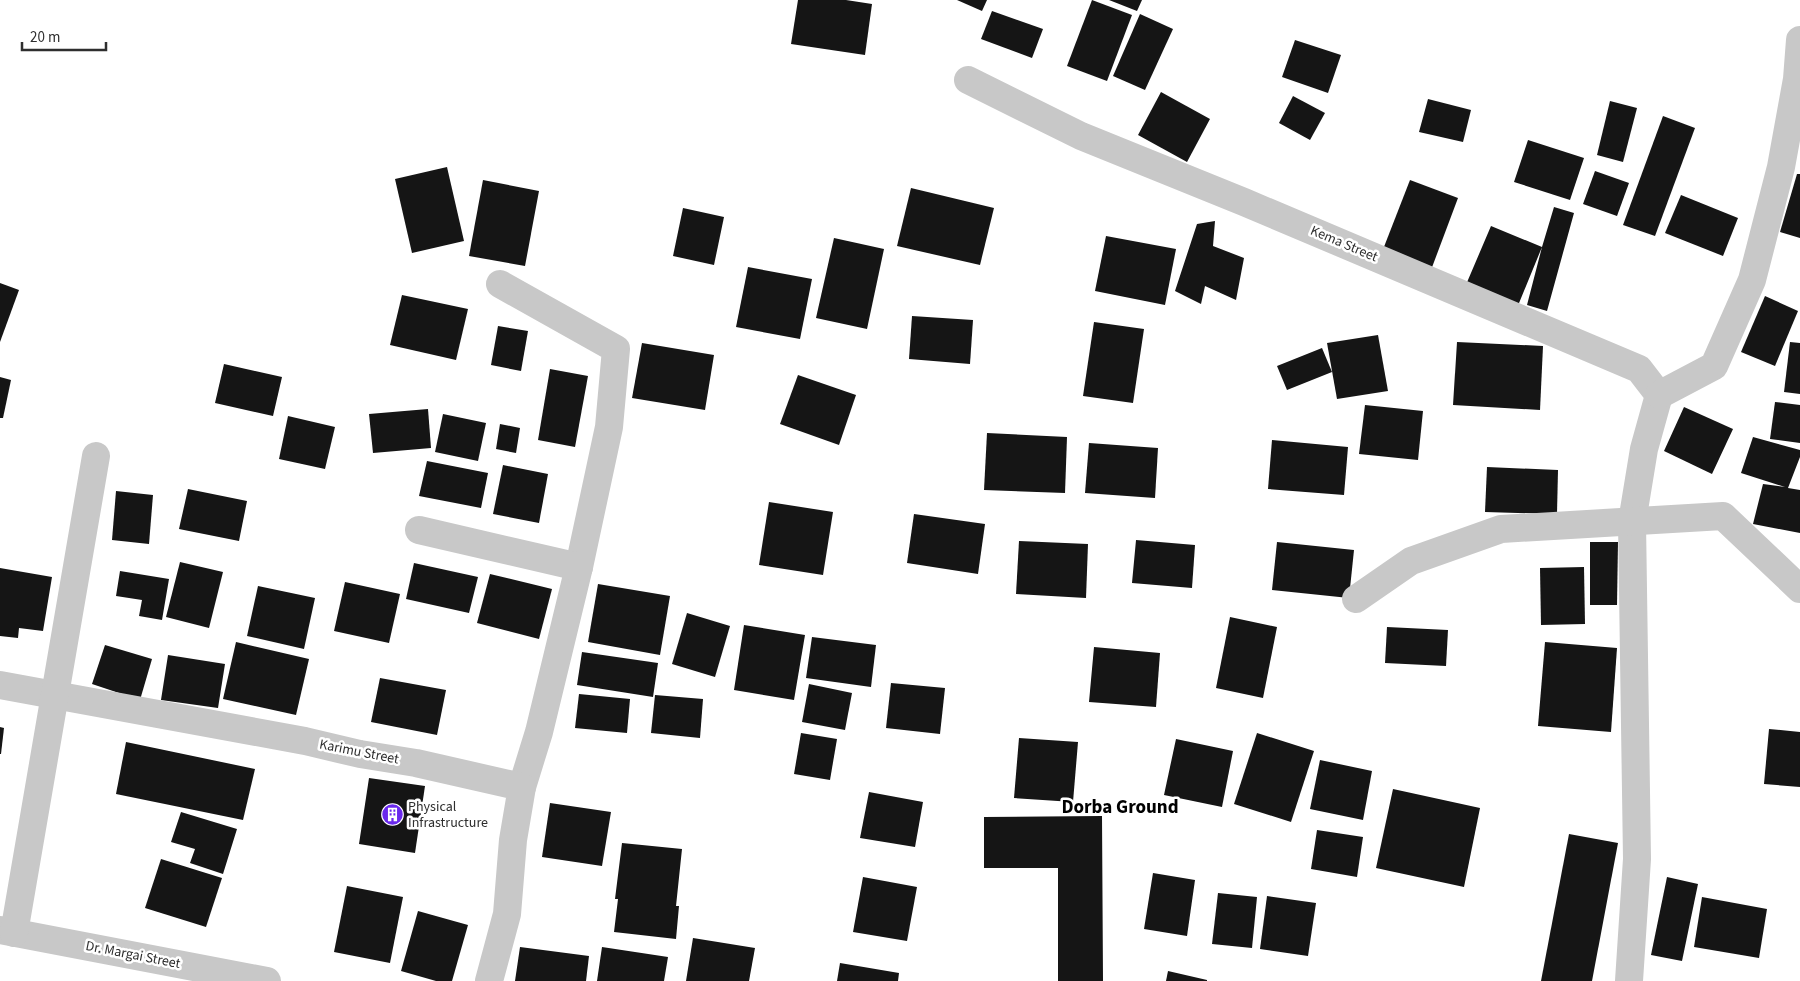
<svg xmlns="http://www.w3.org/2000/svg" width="1800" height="981" font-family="'Source Sans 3',sans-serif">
	<rect width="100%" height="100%" fill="#fff"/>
	<g fill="#151515">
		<polygon points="798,0 846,0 872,4 865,55 791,44"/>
		<polygon points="957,0 987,0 982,11"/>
		<polygon points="1092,0 1132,15 1107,81 1067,66"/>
		<polygon points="1109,0 1142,0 1137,11"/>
		<polygon points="992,11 1043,29 1032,58 981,39"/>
		<polygon points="1140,14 1173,29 1145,90 1113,76"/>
		<polygon points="1295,40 1341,55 1328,93 1282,77"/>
		<polygon points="1161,92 1210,119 1187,162 1138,135"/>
		<polygon points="1293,96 1325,113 1310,140 1279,123"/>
		<polygon points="1428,99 1471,110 1463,142 1419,132"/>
		<polygon points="1610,101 1637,108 1623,162 1597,155"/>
		<polygon points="1663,116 1695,128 1655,236 1623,225"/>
		<polygon points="1528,140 1584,158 1570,200 1514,182"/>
		<polygon points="447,167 464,241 412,253 395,179"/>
		<polygon points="1595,171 1629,183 1617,216 1583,204"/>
		<polygon points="1797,174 1800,174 1800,238 1780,232"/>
		<polygon points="483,180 539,191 525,266 469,256"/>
		<polygon points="1410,180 1458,198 1431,270 1382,252"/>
		<polygon points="911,188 994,208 980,265 897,246"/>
		<polygon points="1681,195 1738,218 1723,256 1665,233"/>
		<polygon points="1554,207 1574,213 1547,311 1527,305 1542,247 1517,308 1465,287 1491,226 1542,247"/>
		<polygon points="683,208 724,217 714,265 673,256"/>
		<polygon points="1215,221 1213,246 1244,258 1236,300 1205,286 1201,304 1175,291 1197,224"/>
		<polygon points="1106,236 1176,249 1165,305 1095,291"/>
		<polygon points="834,238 884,249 867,329 816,318"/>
		<polygon points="748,267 812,279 800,339 736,327"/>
		<polygon points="0,283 19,290 0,342"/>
		<polygon points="402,295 468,309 456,360 390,345"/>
		<polygon points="1765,296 1798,311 1775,366 1741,352"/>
		<polygon points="912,316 973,320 970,364 909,359"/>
		<polygon points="1094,322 1144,329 1133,403 1083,396"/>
		<polygon points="498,326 528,331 521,371 491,365"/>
		<polygon points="1378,335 1388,391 1337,399 1327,343"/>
		<polygon points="1457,342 1543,346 1540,410 1453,405"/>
		<polygon points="1790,342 1800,343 1800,394 1784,392"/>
		<polygon points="642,343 714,355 705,410 632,398"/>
		<polygon points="1322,348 1332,372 1287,390 1277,366"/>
		<polygon points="224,364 282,377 273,416 215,403"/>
		<polygon points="550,369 588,376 575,447 538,440"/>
		<polygon points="798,375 856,395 839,445 780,424"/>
		<polygon points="0,377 11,380 3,418 0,418"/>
		<polygon points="1775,402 1800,405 1800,443 1770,439"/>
		<polygon points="1365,405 1423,411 1418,460 1359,454"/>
		<polygon points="1684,407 1733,429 1712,474 1664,451"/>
		<polygon points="428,409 431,448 373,453 369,414"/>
		<polygon points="443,414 486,423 478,461 435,452"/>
		<polygon points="288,416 335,427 325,469 279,459"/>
		<polygon points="500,424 520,428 516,453 496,449"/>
		<polygon points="987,433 1067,437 1065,493 984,490"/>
		<polygon points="1753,437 1800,450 1800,457 1788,488 1800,490 1800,533 1753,524 1763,484 1785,487 1741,473"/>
		<polygon points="1272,440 1348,447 1344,495 1268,489"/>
		<polygon points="1089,443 1158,448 1155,498 1085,493"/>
		<polygon points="427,461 488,473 481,508 419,496"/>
		<polygon points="503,465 548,474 539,523 493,514"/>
		<polygon points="1487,467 1558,470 1557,514 1485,512"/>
		<polygon points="188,489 247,501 239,541 179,529"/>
		<polygon points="116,491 153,495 149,544 112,540"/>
		<polygon points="769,502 833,512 823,575 759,565"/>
		<polygon points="914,514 985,524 978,574 907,563"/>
		<polygon points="1136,540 1195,545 1192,588 1132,583"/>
		<polygon points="1019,541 1088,544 1086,598 1016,594"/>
		<polygon points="1277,542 1354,550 1349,598 1272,590"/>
		<polygon points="1590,542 1618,542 1617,605 1590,605"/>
		<polygon points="180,562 223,572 209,628 166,617"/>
		<polygon points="414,563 478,577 469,613 406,599"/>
		<polygon points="1584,567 1585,624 1541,625 1540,568"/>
		<polygon points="0,568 52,577 43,631 19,628 18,638 0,636"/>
		<polygon points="120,571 169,579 162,620 139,616 142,600 116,596"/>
		<polygon points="490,574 552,589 539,639 477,623"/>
		<polygon points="345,582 400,594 389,643 334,631"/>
		<polygon points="598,584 670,596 660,655 588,642"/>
		<polygon points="258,586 315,598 304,649 247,636"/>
		<polygon points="687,613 730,626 715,677 672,664"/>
		<polygon points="1230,617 1277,627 1263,698 1216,688"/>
		<polygon points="744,625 805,635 794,700 734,690"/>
		<polygon points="1387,627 1448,630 1446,666 1385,663"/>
		<polygon points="812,637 876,645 871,687 806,678"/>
		<polygon points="236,642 309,659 296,715 223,699"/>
		<polygon points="1545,642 1617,648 1611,732 1538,726"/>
		<polygon points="105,645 152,659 140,700 92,684"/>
		<polygon points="1094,647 1160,653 1156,707 1089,702"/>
		<polygon points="582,652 658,663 653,697 577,685"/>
		<polygon points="168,655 225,664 218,708 161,700"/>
		<polygon points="380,678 446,690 437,735 371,722"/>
		<polygon points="891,683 945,688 940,734 886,728"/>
		<polygon points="809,684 852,693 845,730 802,722"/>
		<polygon points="579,694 630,699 627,733 575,728"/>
		<polygon points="655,695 703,699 700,738 651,733"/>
		<polygon points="0,727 4,728 1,754 0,754"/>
		<polygon points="1769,729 1800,732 1800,787 1764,784"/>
		<polygon points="801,733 837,739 830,780 794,774"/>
		<polygon points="1257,733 1314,751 1291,822 1234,804"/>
		<polygon points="1019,738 1078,742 1073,802 1014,798"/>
		<polygon points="1176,739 1233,751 1222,807 1164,795"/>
		<polygon points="126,742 255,769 243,820 116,794"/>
		<polygon points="1320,760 1372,771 1363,820 1310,809"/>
		<polygon points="369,778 425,786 415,853 359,844"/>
		<polygon points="1393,789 1480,808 1464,887 1376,868"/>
		<polygon points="869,792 923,802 915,847 860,838"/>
		<polygon points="550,803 611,812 602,866 542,857"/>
		<polygon points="181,812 237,829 223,874 190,863 195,849 171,842"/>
		<polygon points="1102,816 1103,981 1058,981 1058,868 984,868 984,817"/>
		<polygon points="1317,830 1363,837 1357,877 1311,869"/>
		<polygon points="1569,834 1618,843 1592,981 1541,981"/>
		<polygon points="622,843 682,849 676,906 679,906 676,939 614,932 618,899 615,899"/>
		<polygon points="161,859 222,878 206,927 145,908"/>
		<polygon points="1153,873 1195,880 1187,936 1144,929"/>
		<polygon points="863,877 917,887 907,941 853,932"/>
		<polygon points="1667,877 1698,884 1682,961 1651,955"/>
		<polygon points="347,886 403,897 390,963 334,952"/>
		<polygon points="1218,893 1257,897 1252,948 1212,944"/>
		<polygon points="1267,896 1316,903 1308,956 1260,949"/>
		<polygon points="1702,897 1767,909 1759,958 1694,947"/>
		<polygon points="418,911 468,925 452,981 436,981 401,971"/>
		<polygon points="693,938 755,948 749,981 686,981"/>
		<polygon points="520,947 589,956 586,981 515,981"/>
		<polygon points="602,947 668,957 664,981 597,981"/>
		<polygon points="840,963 899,973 898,981 837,981"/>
		<polygon points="1168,971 1207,980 1207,981 1166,981"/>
	</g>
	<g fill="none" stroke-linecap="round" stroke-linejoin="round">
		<g stroke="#c8c8c8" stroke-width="28">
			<polyline points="968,80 1081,136 1244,202 1639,369 1659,395 1644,449 1632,522 1637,859 1629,981"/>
			<polyline points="500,284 616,349 609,427 579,567 539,732 522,787"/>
			<polyline points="1659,395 1714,366 1752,280 1781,167 1797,79 1800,40"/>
			<polyline points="419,530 579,567"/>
			<polyline points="1356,599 1411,561 1501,529 1723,516 1800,589"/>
			<polyline points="0,685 305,741 360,754 416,763 522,787 513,840 507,914 489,981"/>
			<polyline points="0,930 267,981"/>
			<polyline points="14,933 96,456"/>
		</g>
	</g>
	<defs>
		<symbol id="building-disc" viewBox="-11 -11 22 22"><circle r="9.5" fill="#6a28ed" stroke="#fff"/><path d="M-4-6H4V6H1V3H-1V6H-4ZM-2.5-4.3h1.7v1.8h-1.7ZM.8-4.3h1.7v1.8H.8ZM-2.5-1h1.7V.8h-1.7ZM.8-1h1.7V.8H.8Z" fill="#fff"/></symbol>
	</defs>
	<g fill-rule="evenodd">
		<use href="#building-disc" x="380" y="802" width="25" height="25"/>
	</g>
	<g text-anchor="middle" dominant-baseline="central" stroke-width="5" stroke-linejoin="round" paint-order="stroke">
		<g font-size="14" fill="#2e2e2e" stroke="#fff">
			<text transform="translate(1344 244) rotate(23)">Kema Street</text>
			<text transform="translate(359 752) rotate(11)">Karimu Street</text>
			<text transform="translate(133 955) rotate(11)">Dr. Margai Street</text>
		</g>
		<g font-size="14" fill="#2e2e2e" stroke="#fff" text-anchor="start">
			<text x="408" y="807">Physical<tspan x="408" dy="16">Infrastructure</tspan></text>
		</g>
		<g font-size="19" font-weight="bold" fill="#000" stroke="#fff">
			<text x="1120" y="807">Dorba Ground</text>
		</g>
	</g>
	<path d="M22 42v8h84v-8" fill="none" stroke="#2e2e2e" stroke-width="2.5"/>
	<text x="30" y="42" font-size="15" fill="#2e2e2e" stroke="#ffffff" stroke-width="4" paint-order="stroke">20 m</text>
</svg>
